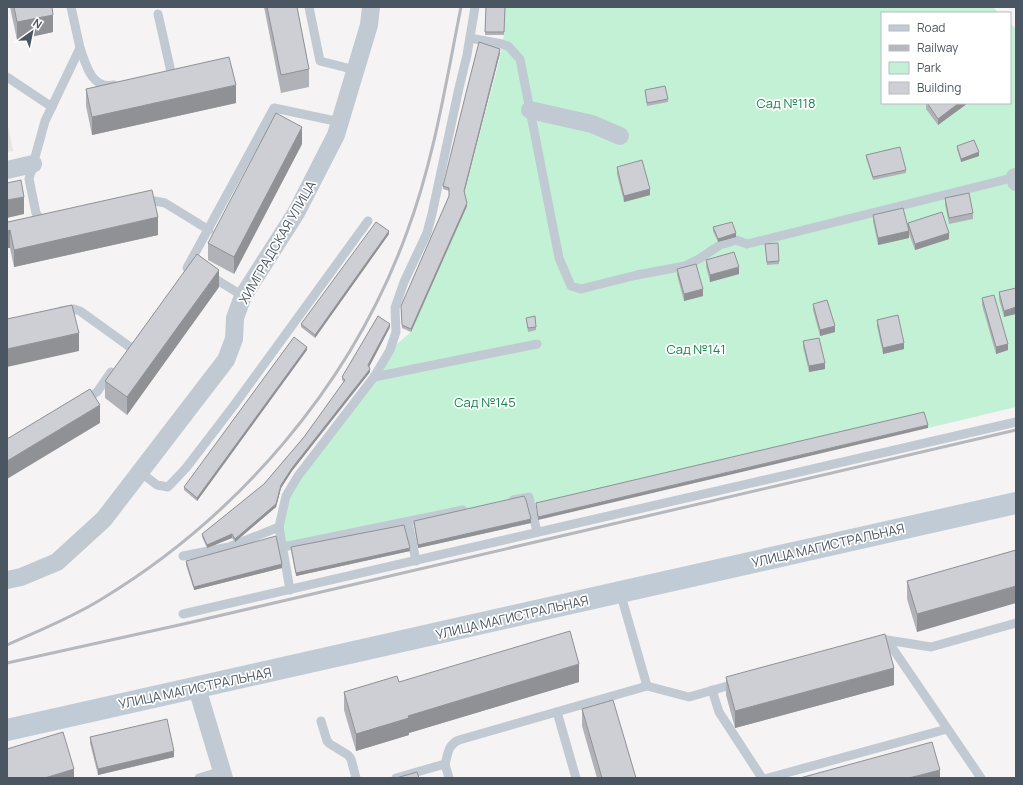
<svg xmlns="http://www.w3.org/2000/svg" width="1023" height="785" font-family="Manrope,sans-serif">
	<rect width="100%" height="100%" fill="#f5f3f3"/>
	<polygon fill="#e6e4e5" points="7,121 13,151 7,152"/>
	<polygon fill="#c3f1d5" points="505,7 993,7 999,13 882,13 882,103 1010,103 1010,23 1016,29 1016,407 928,428 924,415 531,508 529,497 283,547 279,527 286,496 390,350 411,332 467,206 464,194 499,61 504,35"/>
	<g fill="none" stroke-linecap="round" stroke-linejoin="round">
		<g stroke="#c1cad2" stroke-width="9">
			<polyline points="309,7 320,61 355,70"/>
			<polyline points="158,14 171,72"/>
			<polyline points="470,38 502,44 508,46 520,59 559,258 571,286 581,289 637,275 685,266 699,259 720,245 736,240 747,244 1016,177"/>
			<path d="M80,48C86,65 92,90 114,85"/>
			<polyline points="7,77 52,107"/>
			<polyline points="144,203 155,201 165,203 209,230"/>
			<polyline points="46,223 40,219 36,213 29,179 45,121 80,48 71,7"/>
			<polyline points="187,268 274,108 340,122"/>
			<polyline points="209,275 243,296"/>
			<polyline points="61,311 74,309 80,311 130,347"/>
			<polyline points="374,377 537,344"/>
			<polyline points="82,401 97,392 111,372"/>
			<polyline points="140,472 157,485 168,487 186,468 235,404 368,221"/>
			<polyline points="513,500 529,497 537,532"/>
			<polyline points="408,522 416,561"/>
			<polyline points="283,547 463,510"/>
			<polyline points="183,556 229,547 279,527"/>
			<polyline points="290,590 279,527 286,496 298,476 374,377 390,350 396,332 395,308 404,282 427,233 432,214 459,88 467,55 475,7"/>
			<polyline points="620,592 647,686"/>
			<polyline points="183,614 1016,422"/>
			<polyline points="887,640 981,778"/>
			<polyline points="875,644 887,640 931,647 1016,623"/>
			<polyline points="712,690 719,712 762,778"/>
			<polyline points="557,712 576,778"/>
			<polyline points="321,721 327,741 330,744 348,755 351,759 356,778"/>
			<polyline points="445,764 449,778"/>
			<polyline points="199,778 222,771"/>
			<path d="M396,778L445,764C448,754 448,744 459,740L647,686L689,697L738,683"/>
			<polyline points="768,778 947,729"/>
		</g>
		<g stroke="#c1cad2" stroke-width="18">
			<polyline points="530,110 592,124 620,136"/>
			<polyline points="7,170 33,164"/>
			<polyline points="1015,177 1016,182"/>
			<polyline points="7,580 21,577 57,562 104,519 226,360 234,339 235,318 243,296 296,213 336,135 369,25 371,7"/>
			<polyline points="197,688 224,778"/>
		</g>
		<polyline stroke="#c1cbd6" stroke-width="22" points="7,730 1016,503"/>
		<g stroke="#b5b8bd" stroke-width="3">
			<path d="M7,645C38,631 71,618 100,600C238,517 352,384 407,232C434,160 446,82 461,7"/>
			<polyline points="7,663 188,623 1016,430"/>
		</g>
	</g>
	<g fill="#b0b2b7">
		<polygon points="10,7 52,7 53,32 17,40"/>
		<polygon points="264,7 297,7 309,69 309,87 281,93"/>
		<polygon points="486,7 505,7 504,35 485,35"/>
		<polygon points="500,53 464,192 467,206 411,332 402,328 401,306 449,196 449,191 443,189 443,186"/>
		<polygon points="86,89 236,103 92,135 86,106"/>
		<polygon points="645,90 668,99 668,102 647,106"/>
		<polygon points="926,103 968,103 938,125 926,109"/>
		<polygon points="302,144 234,274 208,260 208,243"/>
		<polygon points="957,146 979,156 961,162 957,149"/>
		<polygon points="866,155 906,170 906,173 873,180 866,158"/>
		<polygon points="617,167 650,195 624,202 617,174"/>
		<polygon points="945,198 973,213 973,219 949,224 945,204"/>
		<polygon points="873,215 908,229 908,223 949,239 915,250 908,231 909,238 878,245 873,221"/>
		<polygon points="8,222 158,235 14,267 10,248"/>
		<polygon points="713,227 736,237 718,242 713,231"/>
		<polygon points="389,234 315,338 301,327 301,324"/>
		<polygon points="765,244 779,261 779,264 767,265"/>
		<polygon points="706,260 739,274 710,282 706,266"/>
		<polygon points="677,269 703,296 684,301 677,275"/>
		<polygon points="219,287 127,415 105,398 105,381"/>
		<polygon points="1016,288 1004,317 999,299 999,292"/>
		<polygon points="982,298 1008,350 996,354 982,305"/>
		<polygon points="813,304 835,332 820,336 813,310"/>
		<polygon points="526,318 536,327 536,330 528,332"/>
		<polygon points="877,320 904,349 883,354 877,326"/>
		<polygon points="390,327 369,367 370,372 292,471 281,488 276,507 235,542 232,538 207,548 202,537 202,534 264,484 304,437 344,382 342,380 342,377"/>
		<polygon points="803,341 825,369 809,372 803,347"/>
		<polygon points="307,350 197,501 184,490 184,487"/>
		<polygon points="414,521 531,523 418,548 414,525"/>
		<polygon points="291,547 410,551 296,576 291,550"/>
		<polygon points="1016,550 917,632 907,599 907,581"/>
		<polygon points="186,561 282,568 194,590 186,565"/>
		<polygon points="726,677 894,685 735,728 726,695"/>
		<polygon points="399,682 579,682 409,733 409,735 356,751 344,710 344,692"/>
		<polygon points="582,709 636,778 597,778 582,726"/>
		<polygon points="90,737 174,757 98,775 90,743"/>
	</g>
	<g fill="#909195">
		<polygon points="53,15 53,32 17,40 17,22"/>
		<polygon points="500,49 500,53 464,194 464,191"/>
		<polygon points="236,85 236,103 92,135 92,117"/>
		<polygon points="959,103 968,103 938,125 938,119"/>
		<polygon points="302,127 302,144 234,274 234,257"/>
		<polygon points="979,152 979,156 961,162 961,159"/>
		<polygon points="650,189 650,195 624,202 624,196"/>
		<polygon points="24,197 24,214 7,218 7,200"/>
		<polygon points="467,203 467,206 411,332 411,329"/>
		<polygon points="158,217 158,235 14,267 14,250"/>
		<polygon points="10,230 10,248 7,248 7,231"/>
		<polygon points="389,231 389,234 315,338 315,335"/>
		<polygon points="909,231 909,238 878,245 878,238"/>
		<polygon points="736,233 736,237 718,242 718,239"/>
		<polygon points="949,233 949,239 915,250 915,244"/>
		<polygon points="739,267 739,274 710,282 710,275"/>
		<polygon points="219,270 219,287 127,415 127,397"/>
		<polygon points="703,289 703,296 684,301 684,294"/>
		<polygon points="1016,307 1016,314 1004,317 1004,311"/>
		<polygon points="390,324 390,327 368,369 368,365"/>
		<polygon points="835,326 835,332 820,336 820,330"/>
		<polygon points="79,333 79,351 7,367 7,349"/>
		<polygon points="904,343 904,349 883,354 883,348"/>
		<polygon points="1008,344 1008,350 996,354 996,347"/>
		<polygon points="307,347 307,350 197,501 197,498"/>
		<polygon points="825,363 825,369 809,372 809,366"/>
		<polygon points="370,369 370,372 292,471 281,488 276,507 235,542 235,539 281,485 292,468"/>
		<polygon points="100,405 100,423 7,479 7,461"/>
		<polygon points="928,425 928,428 538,520 538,517"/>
		<polygon points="531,519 531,523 418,548 418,545"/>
		<polygon points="232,534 232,538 207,548 207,545"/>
		<polygon points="410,548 410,551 296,576 296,573"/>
		<polygon points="282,564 282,568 194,590 194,587"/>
		<polygon points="1016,586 1016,603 917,632 917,614"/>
		<polygon points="579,664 579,682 409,733 409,735 356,751 356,734 408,716"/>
		<polygon points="894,668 894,685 735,728 735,711"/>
		<polygon points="174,751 174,757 98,775 98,769"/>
		<polygon points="74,769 74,778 45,778"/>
		<polygon points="940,770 940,778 909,778"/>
	</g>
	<g fill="#cdcfd5" stroke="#909195">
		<polygon points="14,7 52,7 53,15 17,22"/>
		<polygon points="267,7 297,7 309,69 281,75"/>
		<polygon points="486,7 505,7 504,32 485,32"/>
		<polygon points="479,42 500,49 464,191 467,203 411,329 402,325 401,306 449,196 449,188 443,186 467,89"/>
		<polygon points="229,57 236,85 92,117 86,89"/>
		<polygon points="665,86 668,99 647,103 645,90"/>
		<polygon points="927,103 959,103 938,119"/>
		<polygon points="276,113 302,127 234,257 208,243"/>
		<polygon points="974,140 979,152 961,159 957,146"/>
		<polygon points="900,147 906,170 873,177 866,155"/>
		<polygon points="642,160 650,189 624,196 617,167"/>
		<polygon points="21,180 24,197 7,200 7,183"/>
		<polygon points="152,190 158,217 14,250 10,230 7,231 7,219 8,222"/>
		<polygon points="969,193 973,213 949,218 945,198"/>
		<polygon points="903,208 909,231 878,238 873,215"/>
		<polygon points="942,212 949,233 915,244 908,223"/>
		<polygon points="376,222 389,231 315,335 301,324"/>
		<polygon points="732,222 736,233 718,239 713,227"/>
		<polygon points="778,243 779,261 767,262 765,244"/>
		<polygon points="734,252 739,267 710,275 706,260"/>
		<polygon points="197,254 219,270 127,397 105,381"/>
		<polygon points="696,264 703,289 684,294 677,269"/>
		<polygon points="1016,288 1016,307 1004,311 999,292"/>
		<polygon points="994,295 1008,344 996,347 982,298"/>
		<polygon points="827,300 835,326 820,330 813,304"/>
		<polygon points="72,305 79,333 7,349 7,319"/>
		<polygon points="898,315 904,343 883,348 877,320"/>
		<polygon points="378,316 390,324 368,365 370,369 292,468 281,485 276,504 235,539 232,534 207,545 202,534 264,484 304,437 345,380 342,377"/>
		<polygon points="535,316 536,327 528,328 526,318"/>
		<polygon points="294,337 307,347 197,498 184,487"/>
		<polygon points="819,338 825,363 809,366 803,341"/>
		<polygon points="90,389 100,405 7,461 7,439"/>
		<polygon points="924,412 928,425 538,517 536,503"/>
		<polygon points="524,496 526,500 531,519 418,545 414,521"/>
		<polygon points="404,525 410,548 296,573 291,547"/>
		<polygon points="276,536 282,564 194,587 186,561"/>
		<polygon points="1016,550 1016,586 917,614 907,581"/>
		<polygon points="570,631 579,664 408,716 409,718 356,734 344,692 397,676 399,682"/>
		<polygon points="885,634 894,668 735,711 726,677"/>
		<polygon points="613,700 636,778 602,778 582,709"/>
		<polygon points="167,719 174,751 98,769 90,737"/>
		<polygon points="63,732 74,769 45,778 7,778 7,749"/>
		<polygon points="932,742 940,770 909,778 800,778"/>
		<polygon points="417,772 419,778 396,778"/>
	</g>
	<g text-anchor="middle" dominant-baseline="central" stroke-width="3.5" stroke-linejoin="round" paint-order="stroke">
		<g font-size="13" fill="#17864f" stroke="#fff">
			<text x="786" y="103">Сад №118</text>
			<text x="696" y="349">Сад №141</text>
			<text x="485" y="402">Сад №145</text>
		</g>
		<g font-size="13" fill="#4a5661" stroke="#fff">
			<text transform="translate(277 242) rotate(-60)">ХИМГРАДСКАЯ УЛИЦА</text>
			<text transform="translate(828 545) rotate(-13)">УЛИЦА МАГИСТРАЛЬНАЯ</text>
			<text transform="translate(512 617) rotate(-13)">УЛИЦА МАГИСТРАЛЬНАЯ</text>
			<text transform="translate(195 688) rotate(-12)">УЛИЦА МАГИСТРАЛЬНАЯ</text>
		</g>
	</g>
	<rect width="1023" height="785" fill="none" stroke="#4a5661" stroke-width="16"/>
	<rect x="881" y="12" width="130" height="92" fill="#ffffff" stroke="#b7bbc0"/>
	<rect x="889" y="25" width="20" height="6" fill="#c1cbd6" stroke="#b7bbc0"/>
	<text x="917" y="32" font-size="12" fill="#4a5661">Road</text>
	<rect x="889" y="45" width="20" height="6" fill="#b5b8bd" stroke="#b7bbc0"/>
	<text x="917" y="52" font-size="12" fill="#4a5661">Railway</text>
	<rect x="889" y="62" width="20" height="12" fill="#c3f1d5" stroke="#b7bbc0"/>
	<text x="917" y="72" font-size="12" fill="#4a5661">Park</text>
	<rect x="889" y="82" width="20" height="12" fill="#cdcfd5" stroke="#b7bbc0"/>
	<text x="917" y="92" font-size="12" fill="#4a5661">Building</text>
	<g transform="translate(32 32) rotate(33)" stroke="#ffffff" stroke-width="3" paint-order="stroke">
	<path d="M0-3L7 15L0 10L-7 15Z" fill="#4a5661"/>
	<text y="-6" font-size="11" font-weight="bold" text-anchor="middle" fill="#4a5661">N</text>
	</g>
</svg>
